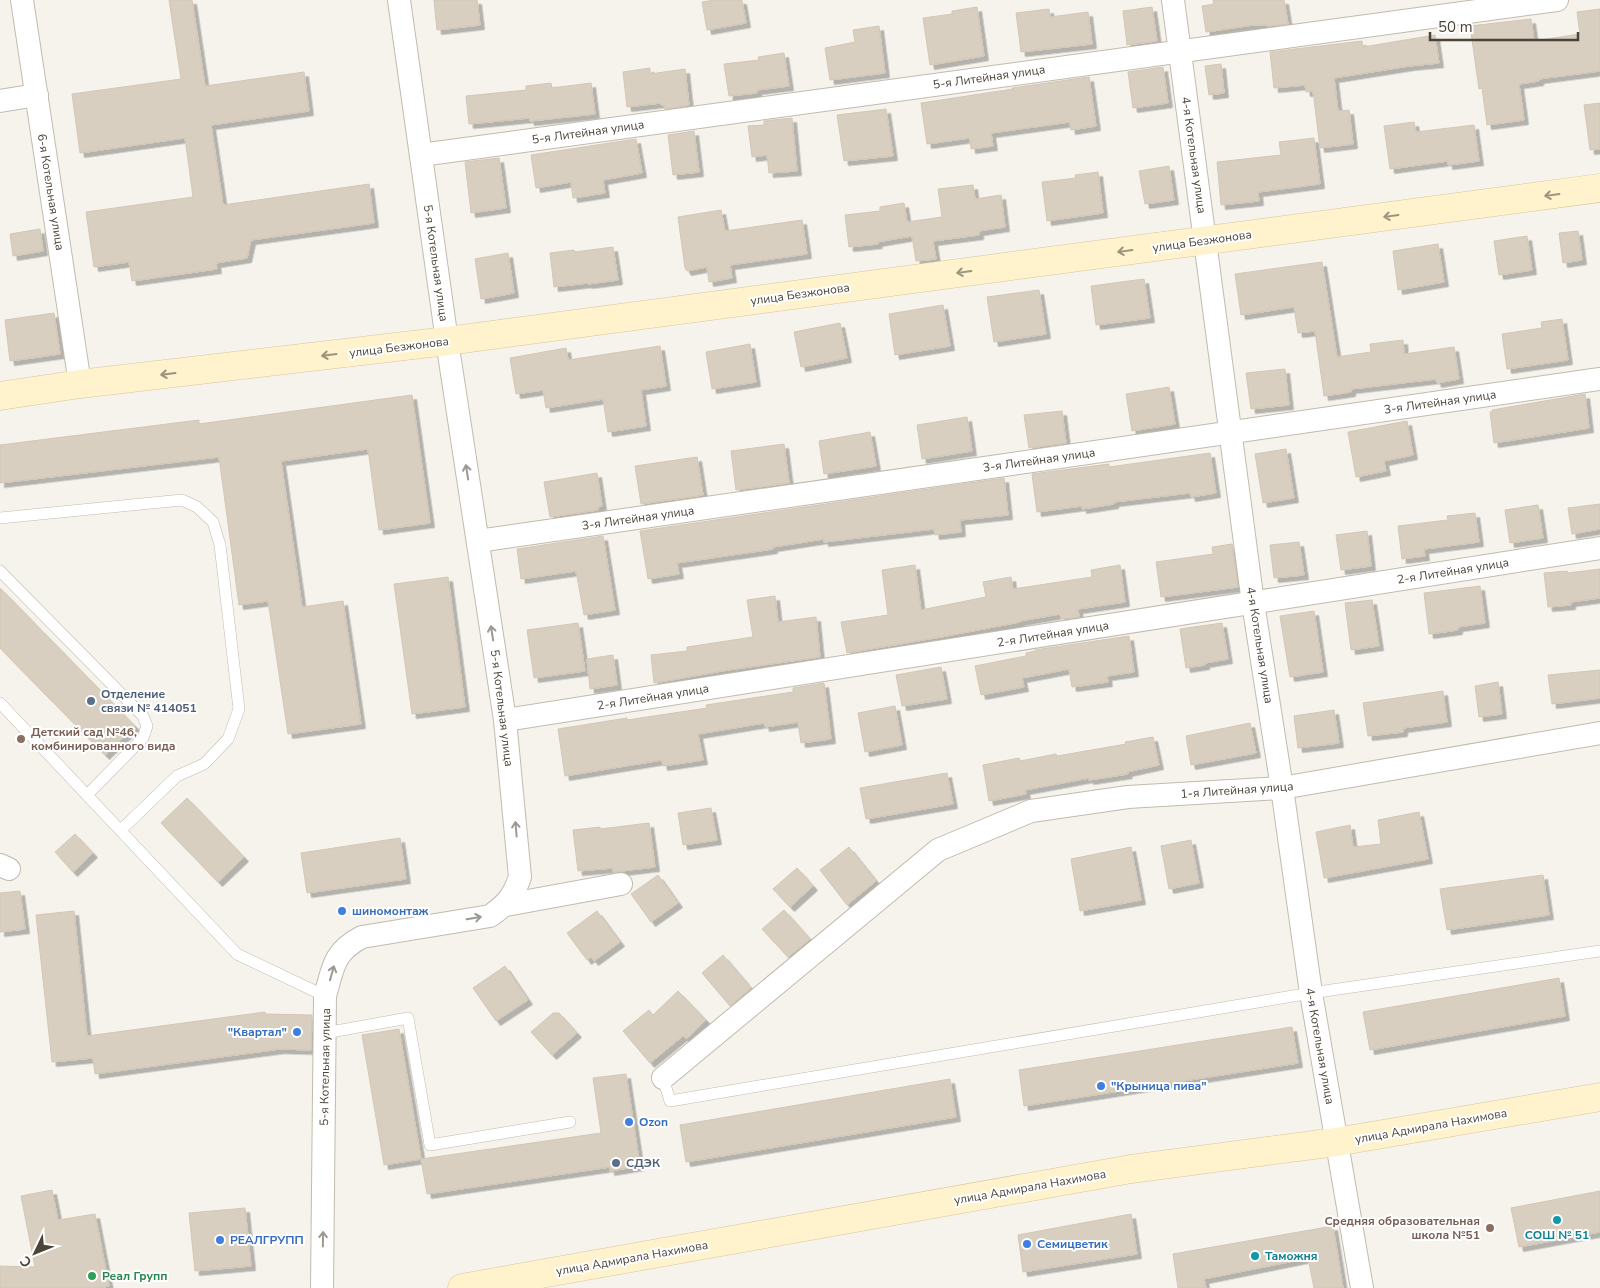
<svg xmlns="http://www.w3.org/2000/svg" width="1600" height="1288" font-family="'Nunito Sans',sans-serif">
	<defs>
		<filter id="shadow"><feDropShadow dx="4.5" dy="4.5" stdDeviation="0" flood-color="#0004"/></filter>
	</defs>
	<rect width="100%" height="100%" fill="#f6f3ec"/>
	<g fill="#d8cfc1" stroke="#d3c7b4" filter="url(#shadow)">
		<polygon points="169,0 192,0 205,86 304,72 309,111 211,125 223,205 369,184 374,223 251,240 247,258 216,263 217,269 132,281 129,262 94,267 86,212 193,197 185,138 80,153 72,94 181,79"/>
		<polygon points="434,0 477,0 480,25 437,30"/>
		<polygon points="715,0 742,0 746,23 707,30 702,2"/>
		<polygon points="1213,0 1284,0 1288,24 1267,26 1267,25 1253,25 1206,32 1202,6 1214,4"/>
		<polygon points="977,7 984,56 930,65 923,18 952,14 952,11"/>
		<polygon points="1152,7 1157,41 1127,45 1123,11"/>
		<polygon points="1049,9 1050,17 1088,12 1092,44 1021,52 1016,13"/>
		<polygon points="1600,9 1600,71 1539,79 1539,81 1519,84 1524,120 1487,125 1482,88 1479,89 1470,26 1531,19 1534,41 1580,34 1577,12"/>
		<polygon points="879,26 885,73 830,80 825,48 855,42 853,30"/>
		<polygon points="1435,35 1439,63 1409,66 1334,78 1338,111 1349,110 1353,144 1320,148 1313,91 1306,92 1305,85 1274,88 1270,52 1362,41 1363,47"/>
		<polygon points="784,53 789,86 757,90 757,93 729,96 724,64 759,60 758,57"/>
		<polygon points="1221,64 1224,93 1209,95 1205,66"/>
		<polygon points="1163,67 1168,103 1133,108 1128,72"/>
		<polygon points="650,68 650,74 685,69 689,105 665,109 664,105 661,105 661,103 627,107 623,72"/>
		<polygon points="1089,77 1096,126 1071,130 1070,122 991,133 993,146 971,149 970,138 927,144 921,103 1013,89 1012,88"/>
		<polygon points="551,83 552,88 591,83 595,114 530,121 529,118 469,124 466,96 526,90 526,86"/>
		<polygon points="1600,103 1600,149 1590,150 1584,105"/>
		<polygon points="886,109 893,156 844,161 837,115"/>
		<polygon points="792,118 797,171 769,173 767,155 752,157 748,126 764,125 764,121"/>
		<polygon points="1414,122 1416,132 1474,125 1479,161 1448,165 1448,161 1390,169 1384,126"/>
		<polygon points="694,131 699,172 673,175 668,135"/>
		<polygon points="1314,138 1320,184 1258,192 1259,201 1221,205 1217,162 1281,155 1279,142"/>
		<polygon points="636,139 642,173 603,180 605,193 573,198 571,182 536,188 531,155"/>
		<polygon points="499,158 506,208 471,213 465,162"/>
		<polygon points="1169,166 1174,200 1145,204 1139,171"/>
		<polygon points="1098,172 1103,213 1047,221 1042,182 1076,178 1075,175"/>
		<polygon points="973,185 975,199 1001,195 1005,227 979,231 979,235 933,241 936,259 916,261 912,236 877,242 878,244 849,247 845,215 880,211 880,207 904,203 907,222 942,217 938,189"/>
		<polygon points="721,210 725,231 802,220 807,254 730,265 732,278 709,282 707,267 687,271 685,268 678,217"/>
		<polygon points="40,229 43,251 13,256 10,234"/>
		<polygon points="1578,231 1582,260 1563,263 1559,233"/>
		<polygon points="1527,236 1532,270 1499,275 1494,241"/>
		<polygon points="1438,244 1444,282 1398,290 1393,251"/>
		<polygon points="613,247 618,280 588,284 588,283 554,287 550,253 574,250 575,252"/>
		<polygon points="508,253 514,293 481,299 475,259"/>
		<polygon points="1322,262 1337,357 1371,352 1370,344 1403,340 1404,354 1454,347 1459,379 1437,383 1436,379 1351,389 1351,392 1324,396 1315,331 1298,333 1294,307 1241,315 1235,274"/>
		<polygon points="1144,279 1150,318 1096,325 1091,286"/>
		<polygon points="1039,290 1046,334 994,342 987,297"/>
		<polygon points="943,305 950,346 895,355 889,314"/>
		<polygon points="54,313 60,354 10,361 5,320"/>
		<polygon points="1562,319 1568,360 1507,369 1502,334 1542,328 1541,322"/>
		<polygon points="840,323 847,358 801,367 794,332"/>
		<polygon points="750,344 756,382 712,389 706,352"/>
		<polygon points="660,346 666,386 641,390 646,426 608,432 603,399 546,408 543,390 516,394 510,358 566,348 568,360"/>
		<polygon points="1285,369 1289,405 1251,409 1246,373"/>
		<polygon points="1169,387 1175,424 1132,431 1126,394"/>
		<polygon points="1585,394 1589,428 1494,443 1490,412 1493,412 1492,410"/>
		<polygon points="412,395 430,523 379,530 368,449 281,461 302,607 343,601 361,724 288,734 268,601 239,605 219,457 0,483 0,445 199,420 199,424"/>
		<polygon points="1062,411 1066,443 1029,448 1024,415"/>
		<polygon points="967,417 972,451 922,459 917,425"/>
		<polygon points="1407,421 1413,455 1384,461 1386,471 1356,477 1348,432"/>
		<polygon points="870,432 876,466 824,474 819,441"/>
		<polygon points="784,444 789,483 736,490 731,451"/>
		<polygon points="1286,449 1294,498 1263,503 1255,454"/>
		<polygon points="1210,453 1216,493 1191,497 1190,493 1114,502 1114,504 1082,509 1082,506 1037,512 1032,474 1109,464 1109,467"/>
		<polygon points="697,457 703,495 641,504 635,466"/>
		<polygon points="597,473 602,506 598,507 598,510 550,517 544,482"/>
		<polygon points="1004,478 1008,515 960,520 961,532 935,535 934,529 824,542 824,539 773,547 773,549 677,563 679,574 648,579 640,531"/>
		<polygon points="1600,504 1600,529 1572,534 1568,508"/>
		<polygon points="1538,505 1543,538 1510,543 1505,510"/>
		<polygon points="1475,513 1479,542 1424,549 1425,556 1402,559 1398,526 1448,520 1447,516"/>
		<polygon points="1367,531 1371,566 1341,570 1336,535"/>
		<polygon points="603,536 615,610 584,615 576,571 521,579 517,549"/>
		<polygon points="1299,542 1304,575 1274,578 1270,545"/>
		<polygon points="1232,544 1238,587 1161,597 1156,562 1213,554 1212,547"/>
		<polygon points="915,565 921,610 986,597 983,582 1011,577 1013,589 1092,577 1091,570 1120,565 1125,602 1078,609 1079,617 1061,619 1060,614 1020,621 1020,622 941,637 847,653 841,622 888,615 882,570"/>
		<polygon points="1600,569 1600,598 1571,602 1571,605 1548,607 1544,573 1567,571 1568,573"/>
		<polygon points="448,577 465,707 412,714 394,584"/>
		<polygon points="1480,586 1485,623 1458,627 1458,630 1429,634 1424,593"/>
		<polygon points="0,588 135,726 105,755 0,648"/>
		<polygon points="775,596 778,622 816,617 820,657 728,670 654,683 651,655 687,651 687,647 753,637 747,600"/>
		<polygon points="1372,600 1379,646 1351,650 1345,603"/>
		<polygon points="1314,611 1323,672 1290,677 1280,616"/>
		<polygon points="578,623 585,671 534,678 527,630"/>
		<polygon points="1222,623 1228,659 1205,663 1205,665 1186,668 1180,629"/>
		<polygon points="1129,636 1134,672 1107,676 1108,682 1072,687 1069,669 1022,678 1024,687 981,695 975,666 1026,656 1026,653 1035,651 1035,650"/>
		<polygon points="613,655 617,685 590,689 587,659"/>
		<polygon points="941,667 947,699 902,706 896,675"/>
		<polygon points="1600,670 1600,698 1552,704 1548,675"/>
		<polygon points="1498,682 1502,714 1479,717 1475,686"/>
		<polygon points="824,683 831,739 801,743 798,722 765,727 764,723 698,734 703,760 663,766 662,760 565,776 558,729 627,718 627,720 707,708 706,705 793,692 793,688"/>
		<polygon points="1443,691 1447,722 1403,728 1403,732 1368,736 1363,703"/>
		<polygon points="895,706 902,745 865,752 858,713"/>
		<polygon points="1334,710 1339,743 1298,748 1294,716"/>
		<polygon points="1250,723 1256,753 1191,765 1186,736"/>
		<polygon points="1153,737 1159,765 1127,772 1128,774 1089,780 1089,778 1025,790 1026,794 989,801 983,765 1019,758 1020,761 1056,754 1057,756 1126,744 1125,742"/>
		<polygon points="947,773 953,804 866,819 860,788"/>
		<polygon points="187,798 244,857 218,882 161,823"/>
		<polygon points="711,808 717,840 683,845 678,813"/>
		<polygon points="1419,812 1428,859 1324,878 1316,832 1350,825 1353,847 1381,844 1378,820"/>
		<polygon points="649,823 655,867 613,872 613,868 578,871 573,830 600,827 600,829"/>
		<polygon points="75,834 93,853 73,872 55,852"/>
		<polygon points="400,838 406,879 307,893 301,853"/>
		<polygon points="1191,840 1199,883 1169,889 1161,846"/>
		<polygon points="849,847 876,881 847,905 820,870"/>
		<polygon points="1131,847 1141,900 1080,911 1071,859"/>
		<polygon points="797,868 813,886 790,907 773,889"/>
		<polygon points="658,875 678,903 651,922 631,894"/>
		<polygon points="1543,875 1549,915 1447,930 1440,889"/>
		<polygon points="20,891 25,929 0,932 0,893"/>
		<polygon points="784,910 810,939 788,957 762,929"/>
		<polygon points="74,911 87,1036 265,1012 265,1014 312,1015 311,1050 280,1049 95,1074 93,1058 52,1062 36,915"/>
		<polygon points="597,911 620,942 594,961 591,957 587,960 567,933"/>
		<polygon points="723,955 751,988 730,1006 702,973"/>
		<polygon points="505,966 528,1000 496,1021 473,988"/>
		<polygon points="1559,978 1565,1016 1370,1050 1363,1012"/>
		<polygon points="678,991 706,1020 686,1039 683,1036 650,1063 623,1031 649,1010 653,1015"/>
		<polygon points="553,1013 559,1013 577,1033 552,1055 531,1032"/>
		<polygon points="1292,1027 1298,1063 1024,1106 1019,1070"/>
		<polygon points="399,1029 421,1159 384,1165 362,1035"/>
		<polygon points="626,1074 640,1166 610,1171 610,1167 427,1194 421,1159 601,1133 593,1078"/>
		<polygon points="950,1079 956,1117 686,1162 680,1125"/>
		<polygon points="52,1190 58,1220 95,1214 109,1286 99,1288 0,1288 0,1266 35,1267 21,1196"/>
		<polygon points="1600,1191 1600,1232 1519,1247 1511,1208"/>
		<polygon points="245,1208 251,1266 195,1271 189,1213"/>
		<polygon points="1131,1214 1137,1254 1023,1272 1018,1235"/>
		<polygon points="1333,1226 1343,1288 1314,1288 1308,1258 1204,1279 1206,1288 1178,1288 1173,1254"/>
	</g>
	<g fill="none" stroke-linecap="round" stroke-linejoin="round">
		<defs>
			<g id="lane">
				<polyline points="0,518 182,500 197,507 213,522 220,545 239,709 228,739 204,764 177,776 121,830"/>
				<polyline points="0,571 143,716 147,726 143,738 87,795"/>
				<polyline points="0,703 237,954 325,996"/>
				<polyline points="325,1033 408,1018 430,1145 570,1122"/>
				<polyline points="663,1078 670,1101 1311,993 1600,951"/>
			</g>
			<g id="street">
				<polyline points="22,0 80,384"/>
				<polyline points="1173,0 1253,603 1282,788 1311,993 1362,1288"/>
				<polyline points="0,101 37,95"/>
				<polyline points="421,155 1557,0"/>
				<polyline points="478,541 1600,379"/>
				<polyline points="505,720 1600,548"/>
				<polyline points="0,865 9,869"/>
				<polyline points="506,905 621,884"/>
				<polyline points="663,1078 938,850 1031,811 1128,797 1282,788 1600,733"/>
				<path d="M322,1288L325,996C333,968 333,952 362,937L490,916C507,904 513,897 520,877L505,720L447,341L399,0"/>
			</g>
			<g id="secondary">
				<polyline points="0,396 80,384 447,341 1600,188"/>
				<polyline points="462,1288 1131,1169 1336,1142 1600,1097"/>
			</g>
		</defs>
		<use href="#lane" stroke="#c2bbae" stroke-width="12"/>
		<use href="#street" stroke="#c2bbae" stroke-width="24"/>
		<use href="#secondary" stroke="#d6c79b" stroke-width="29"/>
		<use href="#lane" stroke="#fff" stroke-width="11"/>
		<use href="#street" stroke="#fff" stroke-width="22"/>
		<use href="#secondary" stroke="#fff3cd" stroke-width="28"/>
	</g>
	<defs><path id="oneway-shaft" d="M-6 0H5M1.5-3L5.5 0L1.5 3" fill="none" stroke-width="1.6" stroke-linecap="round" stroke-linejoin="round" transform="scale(1.25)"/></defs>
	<g stroke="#9c937c">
		<use href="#oneway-shaft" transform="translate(1552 195) rotate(172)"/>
		<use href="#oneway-shaft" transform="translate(1391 216) rotate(172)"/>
		<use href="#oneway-shaft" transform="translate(1125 251) rotate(172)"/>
		<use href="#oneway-shaft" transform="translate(964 272) rotate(172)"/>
		<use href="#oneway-shaft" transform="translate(329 355) rotate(173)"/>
		<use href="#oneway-shaft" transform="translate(168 374) rotate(173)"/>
	</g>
	<g stroke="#9c9892">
		<use href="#oneway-shaft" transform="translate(467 472) rotate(-99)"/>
		<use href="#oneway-shaft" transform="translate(492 633) rotate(-99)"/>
		<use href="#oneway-shaft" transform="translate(516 829) rotate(-95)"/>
		<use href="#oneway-shaft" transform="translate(474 918) rotate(-9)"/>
		<use href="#oneway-shaft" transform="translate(332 973) rotate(-74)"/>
		<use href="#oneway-shaft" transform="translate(323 1239) rotate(-89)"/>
	</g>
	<g fill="#5c6f8a" stroke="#fff" stroke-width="2">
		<circle cx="91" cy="701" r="5"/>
		<circle cx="616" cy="1163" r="5"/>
	</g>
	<g fill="#8d6e63" stroke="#fff" stroke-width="2">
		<circle cx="21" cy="739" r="5"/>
		<circle cx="1490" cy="1228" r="5"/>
	</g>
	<g fill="#3f7fe0" stroke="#fff" stroke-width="2">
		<circle cx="342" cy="911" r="5"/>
		<circle cx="297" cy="1032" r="5"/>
		<circle cx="1101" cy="1086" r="5"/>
		<circle cx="629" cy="1122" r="5"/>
		<circle cx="220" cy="1240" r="5"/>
		<circle cx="1027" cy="1244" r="5"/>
	</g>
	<g fill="#0f9aa8" stroke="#fff" stroke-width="2">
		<circle cx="1557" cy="1220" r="5"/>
		<circle cx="1255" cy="1256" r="5"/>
	</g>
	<circle fill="#2e9e5b" stroke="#fff" stroke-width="2" cx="92" cy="1276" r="5"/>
	<g text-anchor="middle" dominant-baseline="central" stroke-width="4" stroke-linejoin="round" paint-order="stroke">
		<g font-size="12" fill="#4b4439" stroke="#fff">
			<text transform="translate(989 77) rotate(-8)">5-я Литейная улица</text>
			<text transform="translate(588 132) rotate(-8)">5-я Литейная улица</text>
			<text transform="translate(1194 155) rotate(82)">4-я Котельная улица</text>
			<text transform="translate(51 192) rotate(81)">6-я Котельная улица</text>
			<text transform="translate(1202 241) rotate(-8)">улица Безжонова</text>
			<text transform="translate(436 263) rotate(82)">5-я Котельная улица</text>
			<text transform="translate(800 294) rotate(-8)">улица Безжонова</text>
			<text transform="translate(399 347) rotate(-7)">улица Безжонова</text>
			<text transform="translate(1440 402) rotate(-8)">3-я Литейная улица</text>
			<text transform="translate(1039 460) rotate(-8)">3-я Литейная улица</text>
			<text transform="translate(638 518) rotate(-8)">3-я Литейная улица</text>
			<text transform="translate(1453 571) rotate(-9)">2-я Литейная улица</text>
			<text transform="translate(1053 634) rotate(-9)">2-я Литейная улица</text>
			<text transform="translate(1260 645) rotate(81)">4-я Котельная улица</text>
			<text transform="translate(653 697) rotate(-9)">2-я Литейная улица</text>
			<text transform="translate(502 708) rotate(83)">5-я Котельная улица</text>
			<text transform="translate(1237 790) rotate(-4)">1-я Литейная улица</text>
			<text transform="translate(1320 1046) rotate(80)">4-я Котельная улица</text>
			<text transform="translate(325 1067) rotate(-89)">5-я Котельная улица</text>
			<text transform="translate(1431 1126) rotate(-10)">улица Адмирала Нахимова</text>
			<text transform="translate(1030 1187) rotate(-10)">улица Адмирала Нахимова</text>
			<text transform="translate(632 1258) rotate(-10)">улица Адмирала Нахимова</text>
		</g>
		<g font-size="12" font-weight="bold" fill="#4e5e75" stroke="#fff" text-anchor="start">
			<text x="101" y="694">Отделение<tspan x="101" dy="14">связи № 414051</tspan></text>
			<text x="626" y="1163">СДЭК</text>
		</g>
		<g font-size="12" font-weight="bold" fill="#785e54" stroke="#fff" text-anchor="start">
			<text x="31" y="732">Детский сад №46,<tspan x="31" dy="14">комбинированного вида</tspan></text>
			<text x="1480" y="1221" text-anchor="end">Средняя образовательная<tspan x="1480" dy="14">школа №51</tspan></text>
		</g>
		<g font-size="12" font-weight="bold" fill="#366cbe" stroke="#fff" text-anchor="start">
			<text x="352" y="911">шиномонтаж</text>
			<text x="287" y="1032" text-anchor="end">"Квартал"</text>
			<text x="1111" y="1086">"Крыница пива"</text>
			<text x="639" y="1122">Ozon</text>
			<text x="230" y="1240">РЕАЛГРУПП</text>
			<text x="1037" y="1244">Семицветик</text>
		</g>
		<g font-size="12" font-weight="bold" fill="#0d838f" stroke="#fff">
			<text x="1557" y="1235">СОШ № 51</text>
			<text x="1265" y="1256" text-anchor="start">Таможня</text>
		</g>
		<g font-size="12" font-weight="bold" fill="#27864d" stroke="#fff" text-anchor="start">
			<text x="102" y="1276">Реал Групп</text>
		</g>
	</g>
	<g transform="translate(35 1253) rotate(227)" stroke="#ffffff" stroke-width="4" paint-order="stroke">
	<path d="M0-4L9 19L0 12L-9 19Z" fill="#4b4439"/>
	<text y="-8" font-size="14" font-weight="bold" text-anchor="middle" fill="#4b4439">С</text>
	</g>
	<path d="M1430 32v8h148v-8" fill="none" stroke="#4b4439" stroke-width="2.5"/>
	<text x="1438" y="32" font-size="15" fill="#4b4439" stroke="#ffffff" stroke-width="4" paint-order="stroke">50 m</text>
</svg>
